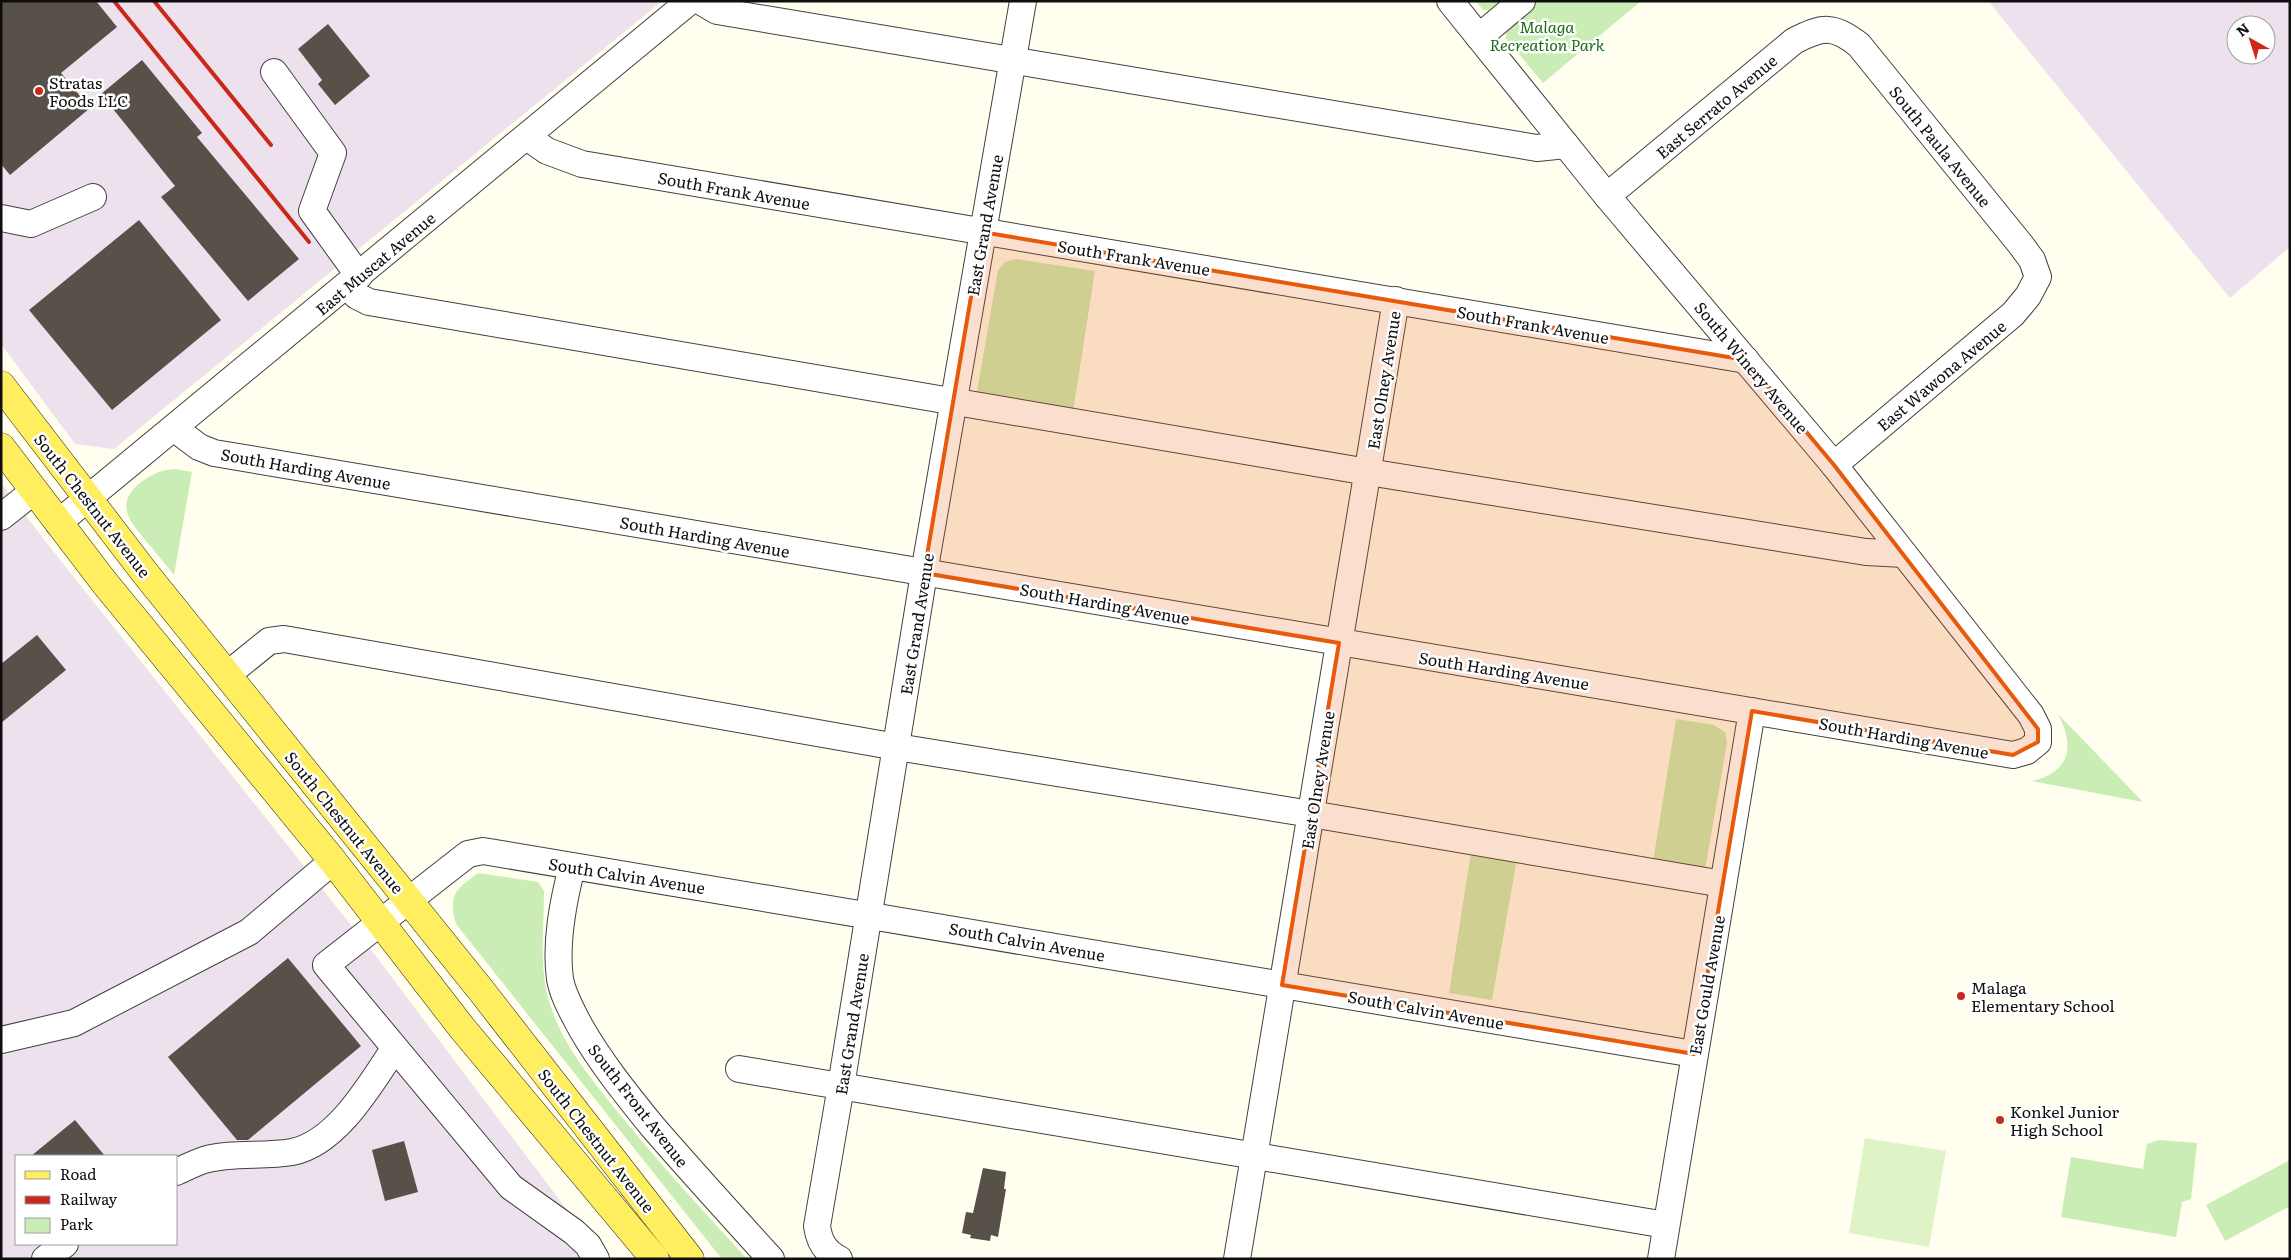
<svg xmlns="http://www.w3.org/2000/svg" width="2291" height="1260" font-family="Literata,serif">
	<rect width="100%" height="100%" fill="#fffeef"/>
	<g fill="#ede1ed" fill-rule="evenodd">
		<polygon points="1,1 662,1 114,449 75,444 1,344"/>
		<path d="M1988,1H2290V247L2230,298ZM2236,25H2266V55H2236Z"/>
		<path d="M1,483L49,546L378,959L604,1259H1ZM16,1156H176V1244H16Z"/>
	</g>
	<g fill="#caedb5">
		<polygon points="1476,1 1641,1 1543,83 1506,38 1506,30 1491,11 1483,10"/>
		<polygon points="1016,259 1095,271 1073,412 976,397 998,270 1005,262"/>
		<path d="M175,469L192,472L174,575C165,564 156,553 147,542C130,522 114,504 140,483C152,474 160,470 175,469Z"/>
		<path d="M2058,714L2143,802L2032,781C2071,772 2075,746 2058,714Z"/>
		<polygon points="1676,719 1714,725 1725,732 1727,743 1705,870 1653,862"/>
		<polygon points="1471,852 1517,859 1492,1000 1449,993"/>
		<path d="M478,873L538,882L544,891C544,924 540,958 546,990C558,1041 589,1076 621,1116C661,1165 704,1212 747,1259H722L456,924C448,895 455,890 478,873Z"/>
		<polygon points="2159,1140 2197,1143 2191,1199 2182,1202 2176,1237 2061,1217 2071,1157 2143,1169 2147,1144"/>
		<polygon points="2290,1160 2290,1206 2225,1241 2206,1205"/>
	</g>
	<polygon fill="#def4c7" points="1865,1138 1946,1151 1929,1247 1849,1233"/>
	<g fill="#585149">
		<polygon points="1,1 96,1 117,27 61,73 90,108 10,175 1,164"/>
		<polygon points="328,24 370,76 335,105 318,84 322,80 298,49"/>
		<polygon points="142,60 202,133 197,137 299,259 248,301 161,197 175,186 101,94"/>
		<polygon points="139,220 221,320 112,410 29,310"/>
		<polygon points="37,635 66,670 1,723 1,664"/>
		<polygon points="288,958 361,1046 248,1140 237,1140 168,1057"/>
		<polygon points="75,1120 105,1156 31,1156"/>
		<polygon points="404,1141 418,1192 385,1201 372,1150"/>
		<polygon points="983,1168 1006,1172 1004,1189 1006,1189 998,1237 991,1235 990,1241 970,1238 971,1235 962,1233 966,1212 973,1213"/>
	</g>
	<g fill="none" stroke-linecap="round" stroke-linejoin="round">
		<defs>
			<g id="minor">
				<polyline points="700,1 717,11 1537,148 1566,145"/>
				<polyline points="1479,37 1522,1"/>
				<polyline points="274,72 333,153 312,211 359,276"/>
				<polyline points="527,137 547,151 582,164 1746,360"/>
				<path d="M1607,196L1794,41C1823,26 1834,25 1859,45L2021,245L2032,260L2038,277L2028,296L2013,314L1834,465"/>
				<polyline points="1,218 31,224 93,197"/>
				<polyline points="347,286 357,296 369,302 1368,472 1866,552 1904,554"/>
				<polyline points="175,429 199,447 214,453 2013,755 2027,751 2038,742 2038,729 2031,715 1834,465 1607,196 1450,1"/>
				<polyline points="1,517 34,491"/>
				<polyline points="58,523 690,1"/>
				<polyline points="227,675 269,641 284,639 897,747 1311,814 1723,884"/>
				<path d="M572,867C563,902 555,942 560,979C563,996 573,1013 581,1028C601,1063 627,1095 652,1126C691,1171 731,1215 771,1259"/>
				<polyline points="1,1040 74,1023 249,932 333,861"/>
				<polyline points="739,1069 1666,1225"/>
				<path d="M176,1172C185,1168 195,1163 204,1160C232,1152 263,1157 292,1152C337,1143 370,1085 394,1049"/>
				<polyline points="45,1259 65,1244"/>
				<polyline points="596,1259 588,1245 574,1232 511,1187 326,965 468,854 483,851 1694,1054"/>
				<path d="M839,1259C825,1252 819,1241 817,1226L841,1086L924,573L1023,1"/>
				<polyline points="1237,1259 1396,300"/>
				<polyline points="1661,1259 1752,711"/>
			</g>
			<g id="major">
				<polyline points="1,385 145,573 480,989 690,1259"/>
				<polyline points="1,447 104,582 333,861 462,1028 655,1259"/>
			</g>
		</defs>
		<use href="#minor" stroke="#414141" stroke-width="28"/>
		<use href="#major" stroke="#1f1f1f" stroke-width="29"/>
		<use href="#minor" stroke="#fff" stroke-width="26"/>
		<use href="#major" stroke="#ffee5f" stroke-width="28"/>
		<g stroke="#ca2919" stroke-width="4">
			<polyline points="114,1 309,242"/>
			<polyline points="154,1 271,145"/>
		</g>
	</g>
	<path fill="#e8590c" fill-opacity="0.2" stroke="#e8590c" stroke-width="4" stroke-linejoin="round" d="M982,232L1746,360L1834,465L2038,729V742L2013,755L1752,711L1694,1054L1282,985L1339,643L924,573Z"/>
	<g fill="#ca2919" stroke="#fff" stroke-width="2">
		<circle cx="39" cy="91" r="5"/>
		<circle cx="1961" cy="996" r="5"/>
		<circle cx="2000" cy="1120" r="5"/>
	</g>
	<g text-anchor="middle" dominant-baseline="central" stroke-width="5" stroke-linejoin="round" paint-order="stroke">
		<g font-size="16" font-style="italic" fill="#1e6c18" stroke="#fff">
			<text x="1547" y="26">Malaga<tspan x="1547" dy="18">Recreation Park</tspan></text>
		</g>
		<g font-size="16" fill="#0e0e0e" stroke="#fff" text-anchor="start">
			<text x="49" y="82">Stratas<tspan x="49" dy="18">Foods LLC</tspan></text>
			<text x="1971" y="987">Malaga<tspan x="1971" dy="18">Elementary School</tspan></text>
			<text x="2010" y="1111">Konkel Junior<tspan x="2010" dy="18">High School</tspan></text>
		</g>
		<g font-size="16" fill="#0e0e0e" stroke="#fff">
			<text transform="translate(1716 106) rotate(-40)">East Serrato Avenue</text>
			<text transform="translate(1941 146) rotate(51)">South Paula Avenue</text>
			<text transform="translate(734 190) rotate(10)">South Frank Avenue</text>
			<text transform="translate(984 225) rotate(-80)">East Grand Avenue</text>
			<text transform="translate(1134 257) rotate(9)">South Frank Avenue</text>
			<text transform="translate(375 263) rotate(-40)">East Muscat Avenue</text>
			<text transform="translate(1533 324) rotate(10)">South Frank Avenue</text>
			<text transform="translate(1752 367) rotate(50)">South Winery Avenue</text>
			<text transform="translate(1941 375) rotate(-40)">East Wawona Avenue</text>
			<text transform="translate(1383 380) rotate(-81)">East Olney Avenue</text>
			<text transform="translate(306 468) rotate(10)">South Harding Avenue</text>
			<text transform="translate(93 505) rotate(52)">South Chestnut Avenue</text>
			<text transform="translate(705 536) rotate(10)">South Harding Avenue</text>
			<text transform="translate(1105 603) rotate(10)">South Harding Avenue</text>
			<text transform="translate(916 624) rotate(-81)">East Grand Avenue</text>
			<text transform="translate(1504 670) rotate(9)">South Harding Avenue</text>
			<text transform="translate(1904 737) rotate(10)">South Harding Avenue</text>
			<text transform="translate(1317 780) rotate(-81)">East Olney Avenue</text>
			<text transform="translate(345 822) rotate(51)">South Chestnut Avenue</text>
			<text transform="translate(627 875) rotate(9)">South Calvin Avenue</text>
			<text transform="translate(1027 941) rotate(10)">South Calvin Avenue</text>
			<text transform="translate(1706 985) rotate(-80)">East Gould Avenue</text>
			<text transform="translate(1426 1009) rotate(10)">South Calvin Avenue</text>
			<text transform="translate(851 1024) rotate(-81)">East Grand Avenue</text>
			<text transform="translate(639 1105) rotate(52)">South Front Avenue</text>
			<text transform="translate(597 1140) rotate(52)">South Chestnut Avenue</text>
		</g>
	</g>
	<rect width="2291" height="1260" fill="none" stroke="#0e0e0e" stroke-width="5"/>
	<rect x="15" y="1155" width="162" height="90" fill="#ffffff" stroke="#9f9f9f"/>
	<rect x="25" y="1171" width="25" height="8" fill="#ffee5f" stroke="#9f9f9f"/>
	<text x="60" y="1180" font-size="15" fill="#0e0e0e">Road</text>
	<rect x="25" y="1196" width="25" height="8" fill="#ca2919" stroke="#9f9f9f"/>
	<text x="60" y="1205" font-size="15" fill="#0e0e0e">Railway</text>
	<rect x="25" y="1218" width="25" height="15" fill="#caedb5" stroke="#9f9f9f"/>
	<text x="60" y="1230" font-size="15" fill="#0e0e0e">Park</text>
	<g transform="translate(2251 40) rotate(321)"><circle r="24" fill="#ffffff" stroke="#9f9f9f"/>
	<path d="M0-4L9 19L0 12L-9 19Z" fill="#ca2919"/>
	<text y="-8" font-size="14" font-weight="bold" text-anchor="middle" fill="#0e0e0e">N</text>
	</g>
</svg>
